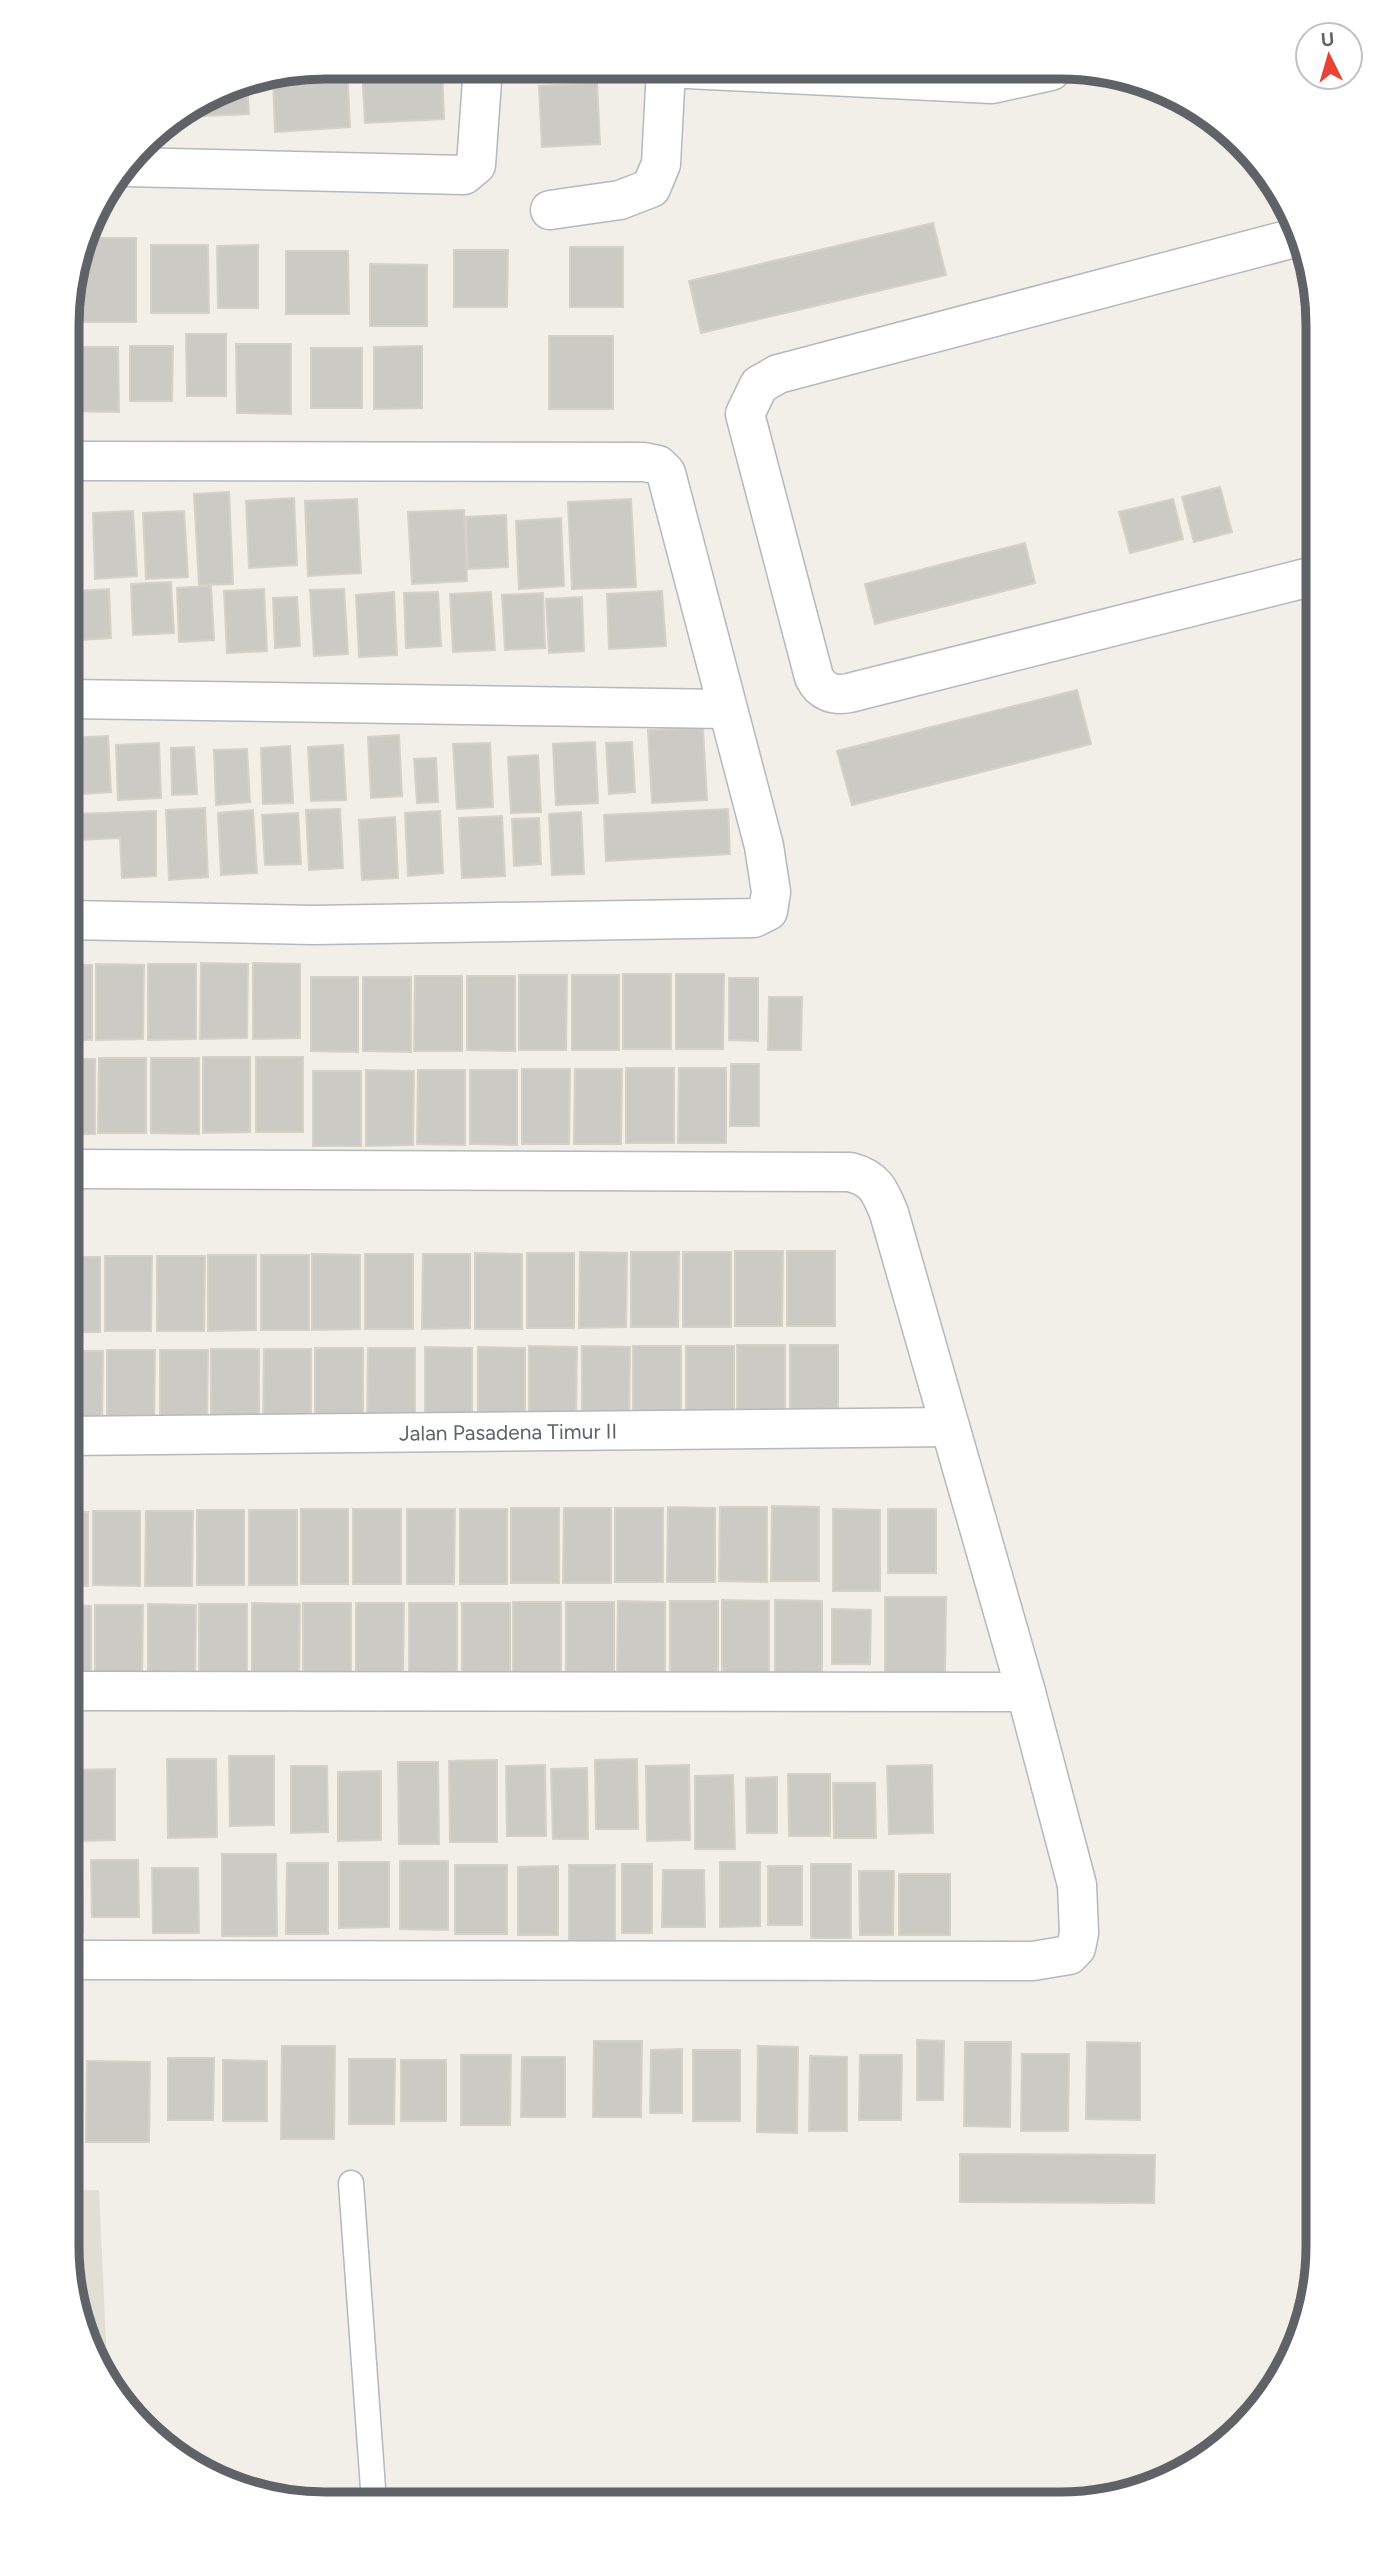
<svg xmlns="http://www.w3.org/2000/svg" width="1385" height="2571" font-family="Figtree,sans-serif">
	<rect width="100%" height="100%" fill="#f1efe8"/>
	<polygon fill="#e1ded6" points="99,2190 108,2385 80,2329 67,2247 67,2191"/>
	<g fill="#cccac5" stroke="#d6d1c6" stroke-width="2">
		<polygon points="324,66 347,67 350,127 275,132 273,77"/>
		<polygon points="362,67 442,67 444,119 365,123"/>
		<polygon points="540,68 605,68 606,76 540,79"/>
		<polygon points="247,82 249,114 183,117 183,113 226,86"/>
		<polygon points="597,83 600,144 542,147 539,86"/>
		<polygon points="933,223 946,275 701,333 689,281"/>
		<polygon points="85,238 136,238 136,322 70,322 70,287"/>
		<polygon points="151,245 208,245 209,313 151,313"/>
		<polygon points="258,245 258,308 218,308 217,246"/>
		<rect x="570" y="247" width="53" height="60"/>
		<polygon points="454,250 508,250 507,307 454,307"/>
		<polygon points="286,251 348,251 349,314 286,314"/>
		<polygon points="370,264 427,265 427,326 370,326"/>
		<polygon points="186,334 226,334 226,396 187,396"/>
		<rect x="549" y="336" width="64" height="73"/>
		<polygon points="236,344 291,344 291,414 237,413"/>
		<polygon points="130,346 173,346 172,401 130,401"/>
		<polygon points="422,346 422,408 374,409 374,347"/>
		<polygon points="69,347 118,347 119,412 69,411"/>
		<rect x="311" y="348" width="51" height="60"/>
		<polygon points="1220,487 1232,532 1194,542 1182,497"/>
		<polygon points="229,492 233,584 199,585 194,494"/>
		<polygon points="294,498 297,565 249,568 246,501"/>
		<polygon points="357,499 361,573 308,576 305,501"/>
		<polygon points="631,499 636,587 572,589 568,502"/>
		<polygon points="1173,499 1183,539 1130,553 1119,512"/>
		<polygon points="74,507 77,578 68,578 68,508"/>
		<polygon points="464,510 467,581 412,584 408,512"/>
		<polygon points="133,511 137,576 95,579 93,513"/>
		<polygon points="184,511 188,577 146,579 143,513"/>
		<polygon points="506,515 508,567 468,569 466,517"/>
		<polygon points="561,518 564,586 519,589 516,521"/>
		<polygon points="1025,543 1035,583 875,624 865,584"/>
		<polygon points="171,582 174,633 133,635 131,584"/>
		<polygon points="211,586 214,640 179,642 177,588"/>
		<polygon points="109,589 111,638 80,640 77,591"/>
		<polygon points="264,589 267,651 227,653 224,591"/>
		<polygon points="344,589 348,654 314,656 310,590"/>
		<polygon points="662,591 666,646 609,649 607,594"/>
		<polygon points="394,592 397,655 359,657 356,595"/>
		<polygon points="438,592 441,646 406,648 404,593"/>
		<polygon points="491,592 495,650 453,652 450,594"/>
		<polygon points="543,593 545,648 505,650 502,595"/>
		<polygon points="297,597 300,646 275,648 273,598"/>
		<polygon points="582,597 584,651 549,653 546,599"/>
		<polygon points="1077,690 1091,744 852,805 837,751"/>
		<polygon points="703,728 707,800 652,803 648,730"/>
		<polygon points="399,735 402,796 371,798 368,737"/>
		<polygon points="108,736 111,792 68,795 68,738"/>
		<polygon points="595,742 598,803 556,805 553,744"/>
		<polygon points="632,742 635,792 609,794 606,743"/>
		<polygon points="159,743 161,798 118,800 116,745"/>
		<polygon points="490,743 493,807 457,809 453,744"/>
		<polygon points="343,745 346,800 311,801 308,747"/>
		<polygon points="290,746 293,803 263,804 261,748"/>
		<polygon points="194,747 197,794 172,795 171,748"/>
		<polygon points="247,749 250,802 216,805 214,750"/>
		<polygon points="538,755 541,812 511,813 508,757"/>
		<polygon points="436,758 438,802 417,803 414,759"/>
		<polygon points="205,808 208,877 169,880 166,810"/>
		<polygon points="340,809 343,868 309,870 306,810"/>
		<polygon points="728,809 730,854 606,861 604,815"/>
		<polygon points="253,810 257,873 221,875 218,813"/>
		<polygon points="156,811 156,876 122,878 120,838 79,840 77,814"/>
		<polygon points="440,811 443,873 408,876 405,813"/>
		<polygon points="581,812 584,874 552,875 549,814"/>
		<polygon points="298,813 301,864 265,865 262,815"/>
		<polygon points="502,816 505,876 462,878 459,818"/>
		<polygon points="395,817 398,878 362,880 359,820"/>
		<polygon points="539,818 541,864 514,866 512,819"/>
		<polygon points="201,963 248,964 247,1038 200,1039"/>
		<polygon points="253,963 300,964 300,1038 253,1039"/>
		<polygon points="96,964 144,965 143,1039 96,1040"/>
		<polygon points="148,964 196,964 196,1039 148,1040"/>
		<rect x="68" y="965" width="24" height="75"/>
		<rect x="623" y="974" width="48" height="75"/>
		<polygon points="676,974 724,974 723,1049 676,1049"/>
		<polygon points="519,975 567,975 566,1050 519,1050"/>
		<rect x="572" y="975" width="47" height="75"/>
		<polygon points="415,976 462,976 462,1051 414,1051"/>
		<polygon points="467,976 515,976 515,1051 467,1050"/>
		<polygon points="311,977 358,977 358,1052 311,1051"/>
		<polygon points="363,977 411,977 411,1052 363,1051"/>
		<polygon points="729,978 758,978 758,1041 729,1040"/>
		<polygon points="769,997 802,997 801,1050 768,1050"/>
		<polygon points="203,1057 250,1057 250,1132 203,1133"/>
		<rect x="256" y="1057" width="47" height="75"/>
		<polygon points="99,1058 146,1058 146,1133 98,1133"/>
		<polygon points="151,1058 199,1058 199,1134 151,1133"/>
		<rect x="68" y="1059" width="27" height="75"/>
		<polygon points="731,1064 759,1064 759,1126 730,1126"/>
		<rect x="626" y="1068" width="48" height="75"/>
		<polygon points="679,1068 726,1068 726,1143 678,1143"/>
		<polygon points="522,1069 570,1069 569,1144 522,1144"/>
		<polygon points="575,1069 622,1069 621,1144 574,1144"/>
		<polygon points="366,1070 414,1071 413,1145 366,1146"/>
		<polygon points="418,1070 465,1070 465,1145 417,1144"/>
		<polygon points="470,1070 517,1070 517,1145 470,1144"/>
		<rect x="313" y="1071" width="48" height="75"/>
		<polygon points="735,1251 783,1251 782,1326 735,1326"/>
		<rect x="787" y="1251" width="48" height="75"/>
		<polygon points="580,1252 627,1253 626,1327 579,1328"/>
		<polygon points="631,1252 679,1252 678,1327 631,1327"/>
		<rect x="683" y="1252" width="48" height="75"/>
		<polygon points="475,1253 522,1254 522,1329 475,1329"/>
		<rect x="527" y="1253" width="47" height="75"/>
		<polygon points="312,1254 360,1255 360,1329 312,1330"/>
		<rect x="365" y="1254" width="48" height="75"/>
		<polygon points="423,1254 470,1254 470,1328 422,1329"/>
		<polygon points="208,1255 256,1255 256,1330 208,1331"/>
		<rect x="261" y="1255" width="48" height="75"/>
		<polygon points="105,1256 152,1256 151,1331 105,1331"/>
		<polygon points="157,1256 205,1256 204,1331 157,1331"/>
		<rect x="68" y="1257" width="32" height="75"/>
		<rect x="737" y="1345" width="48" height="75"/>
		<rect x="790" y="1345" width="48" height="75"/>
		<polygon points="529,1346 577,1347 576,1421 529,1422"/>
		<polygon points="582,1346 630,1347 629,1422 582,1422"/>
		<rect x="633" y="1346" width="48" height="75"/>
		<rect x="686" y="1346" width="48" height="75"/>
		<polygon points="425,1347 472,1348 472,1423 425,1423"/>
		<polygon points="478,1347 525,1348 525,1423 478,1423"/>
		<rect x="315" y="1348" width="48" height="75"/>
		<polygon points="368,1348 415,1348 415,1424 367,1423"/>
		<rect x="211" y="1349" width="48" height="75"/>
		<polygon points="264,1349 311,1349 311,1424 263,1424"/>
		<polygon points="107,1350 155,1350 154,1425 107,1425"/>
		<polygon points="160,1350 208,1350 207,1425 160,1425"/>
		<polygon points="67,1351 103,1351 102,1426 67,1426"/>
		<polygon points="772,1506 819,1507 819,1581 771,1581"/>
		<polygon points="668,1507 715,1508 715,1582 667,1582"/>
		<polygon points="720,1507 767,1507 767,1582 719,1581"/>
		<rect x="511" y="1508" width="48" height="75"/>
		<polygon points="564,1508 611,1508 611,1583 563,1583"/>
		<rect x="615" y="1508" width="48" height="74"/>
		<rect x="301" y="1509" width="47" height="75"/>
		<rect x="353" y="1509" width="48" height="75"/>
		<polygon points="407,1509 455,1509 454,1584 407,1584"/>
		<rect x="460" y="1509" width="47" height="75"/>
		<polygon points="833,1509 880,1510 880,1591 833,1591"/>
		<rect x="888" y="1509" width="48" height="64"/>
		<rect x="197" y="1510" width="47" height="75"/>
		<rect x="249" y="1510" width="48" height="75"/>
		<polygon points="93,1511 140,1511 140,1586 93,1585"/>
		<polygon points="146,1511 193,1511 192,1586 145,1586"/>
		<rect x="67" y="1512" width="21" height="74"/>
		<polygon points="885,1597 946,1597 945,1674 885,1673"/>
		<polygon points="722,1600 769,1601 769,1675 722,1675"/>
		<polygon points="775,1600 822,1601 822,1675 775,1676"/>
		<polygon points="618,1601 665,1602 665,1676 617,1676"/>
		<rect x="670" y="1601" width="48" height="75"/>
		<rect x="513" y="1602" width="48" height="75"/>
		<rect x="566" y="1602" width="48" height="75"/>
		<polygon points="252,1603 300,1604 299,1678 252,1679"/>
		<rect x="303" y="1603" width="48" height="75"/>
		<polygon points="356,1603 404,1603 403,1678 356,1678"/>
		<rect x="409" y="1603" width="48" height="75"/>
		<rect x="462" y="1603" width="48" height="75"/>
		<polygon points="148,1604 196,1605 195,1679 148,1680"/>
		<rect x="199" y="1604" width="48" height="75"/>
		<polygon points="67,1605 91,1606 91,1680 67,1680"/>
		<polygon points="95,1605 143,1605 142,1679 95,1680"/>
		<polygon points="832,1609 871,1610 870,1664 832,1664"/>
		<polygon points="229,1756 274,1756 274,1825 230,1826"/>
		<polygon points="167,1759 216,1759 217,1837 168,1838"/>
		<polygon points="637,1759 638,1829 596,1829 595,1760"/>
		<polygon points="497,1760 497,1842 450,1842 449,1761"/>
		<polygon points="398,1762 438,1762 439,1844 399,1844"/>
		<polygon points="545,1765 546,1836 507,1836 506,1766"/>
		<polygon points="689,1765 690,1840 647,1841 646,1766"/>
		<polygon points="932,1765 933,1833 889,1834 887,1766"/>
		<polygon points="291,1766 327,1766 328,1832 291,1833"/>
		<polygon points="587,1768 588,1839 553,1839 551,1769"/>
		<polygon points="115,1769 115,1840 73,1841 72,1770"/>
		<polygon points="381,1771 381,1840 338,1841 338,1772"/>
		<polygon points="788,1774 830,1774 830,1836 789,1836"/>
		<polygon points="733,1775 735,1849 695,1849 695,1776"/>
		<polygon points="777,1777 777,1833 747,1833 746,1778"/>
		<polygon points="833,1783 875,1783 876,1838 834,1838"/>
		<polygon points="222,1854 276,1854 277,1936 222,1936"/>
		<polygon points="91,1860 138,1860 139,1917 92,1917"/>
		<polygon points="400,1861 448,1861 448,1930 400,1929"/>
		<polygon points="339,1862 389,1862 389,1927 339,1928"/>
		<polygon points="720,1862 760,1862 760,1926 720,1927"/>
		<polygon points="287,1863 328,1863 328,1934 286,1934"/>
		<rect x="622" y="1864" width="30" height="69"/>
		<rect x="811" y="1864" width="40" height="74"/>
		<rect x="455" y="1865" width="52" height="69"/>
		<rect x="569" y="1865" width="46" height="76"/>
		<polygon points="558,1866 558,1935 518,1935 518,1867"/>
		<rect x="768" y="1866" width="34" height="59"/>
		<polygon points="67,1867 82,1867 83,1932 67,1933"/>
		<polygon points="152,1868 198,1868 199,1933 153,1933"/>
		<polygon points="663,1870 704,1870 705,1927 662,1927"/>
		<polygon points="859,1871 894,1871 893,1935 860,1935"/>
		<rect x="899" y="1874" width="51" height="61"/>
		<polygon points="917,2040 944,2041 943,2100 917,2100"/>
		<polygon points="594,2041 642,2041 641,2117 593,2117"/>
		<polygon points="965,2042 1011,2042 1010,2127 964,2126"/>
		<polygon points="1087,2042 1140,2043 1140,2120 1086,2119"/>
		<polygon points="282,2046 335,2046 334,2139 281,2139"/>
		<polygon points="758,2046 798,2047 797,2133 757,2132"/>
		<polygon points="682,2049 682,2113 650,2113 651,2050"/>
		<rect x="693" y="2050" width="47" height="71"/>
		<polygon points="1022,2054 1069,2054 1068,2131 1021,2131"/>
		<polygon points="461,2055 511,2055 510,2125 461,2125"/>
		<polygon points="860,2055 902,2055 901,2120 859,2120"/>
		<polygon points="810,2056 847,2057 847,2131 809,2131"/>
		<polygon points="522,2057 565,2057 565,2117 521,2117"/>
		<polygon points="168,2058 214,2058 213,2120 168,2120"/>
		<polygon points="349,2059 395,2059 394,2124 349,2124"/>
		<polygon points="223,2060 267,2061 267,2121 223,2121"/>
		<rect x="401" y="2060" width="45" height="61"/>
		<polygon points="87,2061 150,2062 149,2142 86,2142"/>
		<rect x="67" y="2067" width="8" height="62"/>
		<polygon points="960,2154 1155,2155 1154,2203 960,2202"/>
	</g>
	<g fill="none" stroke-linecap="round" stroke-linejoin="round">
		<defs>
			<polyline id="lane" points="351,2183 374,2502"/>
			<g id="street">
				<polyline points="687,69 992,84 1051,71"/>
				<polyline points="126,167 464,175 476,165 483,67"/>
				<polyline points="550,210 620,200 651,188 661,164 666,69"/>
				<path d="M1302,236L778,374L759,385L745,414L814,677C821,692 834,696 849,693L1318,575"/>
				<polyline points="68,699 726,709"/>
				<polyline points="68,920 313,925 754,918 768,911 771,892 764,846 666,473 658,465 644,462 68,461"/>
				<path id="s1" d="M67,1436L950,1427"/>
				<polyline points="67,1691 1026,1692"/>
				<path d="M67,1960L1033,1961L1069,1955L1076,1948L1079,1933L1077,1885L1026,1692L889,1213C880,1191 875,1178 850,1172L68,1169"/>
			</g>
		</defs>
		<use href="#lane" stroke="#b5b8bc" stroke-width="27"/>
		<use href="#street" stroke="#b5b8bc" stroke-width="41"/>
		<use href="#lane" stroke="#fff" stroke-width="24"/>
		<use href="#street" stroke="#fff" stroke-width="38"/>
	</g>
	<g text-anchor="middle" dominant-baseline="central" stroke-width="5" stroke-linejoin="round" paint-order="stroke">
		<g font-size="21" fill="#5f6368" stroke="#fff">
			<text stroke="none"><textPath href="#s1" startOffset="441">Jalan Pasadena Timur II</textPath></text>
		</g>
	</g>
	<path d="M0 0H1385V2571H0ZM325 79H1060A246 246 0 0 1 1306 325V2246A246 246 0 0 1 1060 2492H325A246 246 0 0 1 79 2246V325A246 246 0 0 1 325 79Z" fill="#fff" fill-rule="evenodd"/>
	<path fill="none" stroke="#5f6368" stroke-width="9" d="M325 79H1060A246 246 0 0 1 1306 325V2246A246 246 0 0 1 1060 2492H325A246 246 0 0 1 79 2246V325A246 246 0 0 1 325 79Z"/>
	<g transform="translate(1329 56) rotate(355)"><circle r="33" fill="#ffffff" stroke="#bfc1c3" stroke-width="2"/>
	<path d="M0-5L12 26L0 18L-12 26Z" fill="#ea4335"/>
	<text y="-10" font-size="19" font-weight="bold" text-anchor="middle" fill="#5f6368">U</text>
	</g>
</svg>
